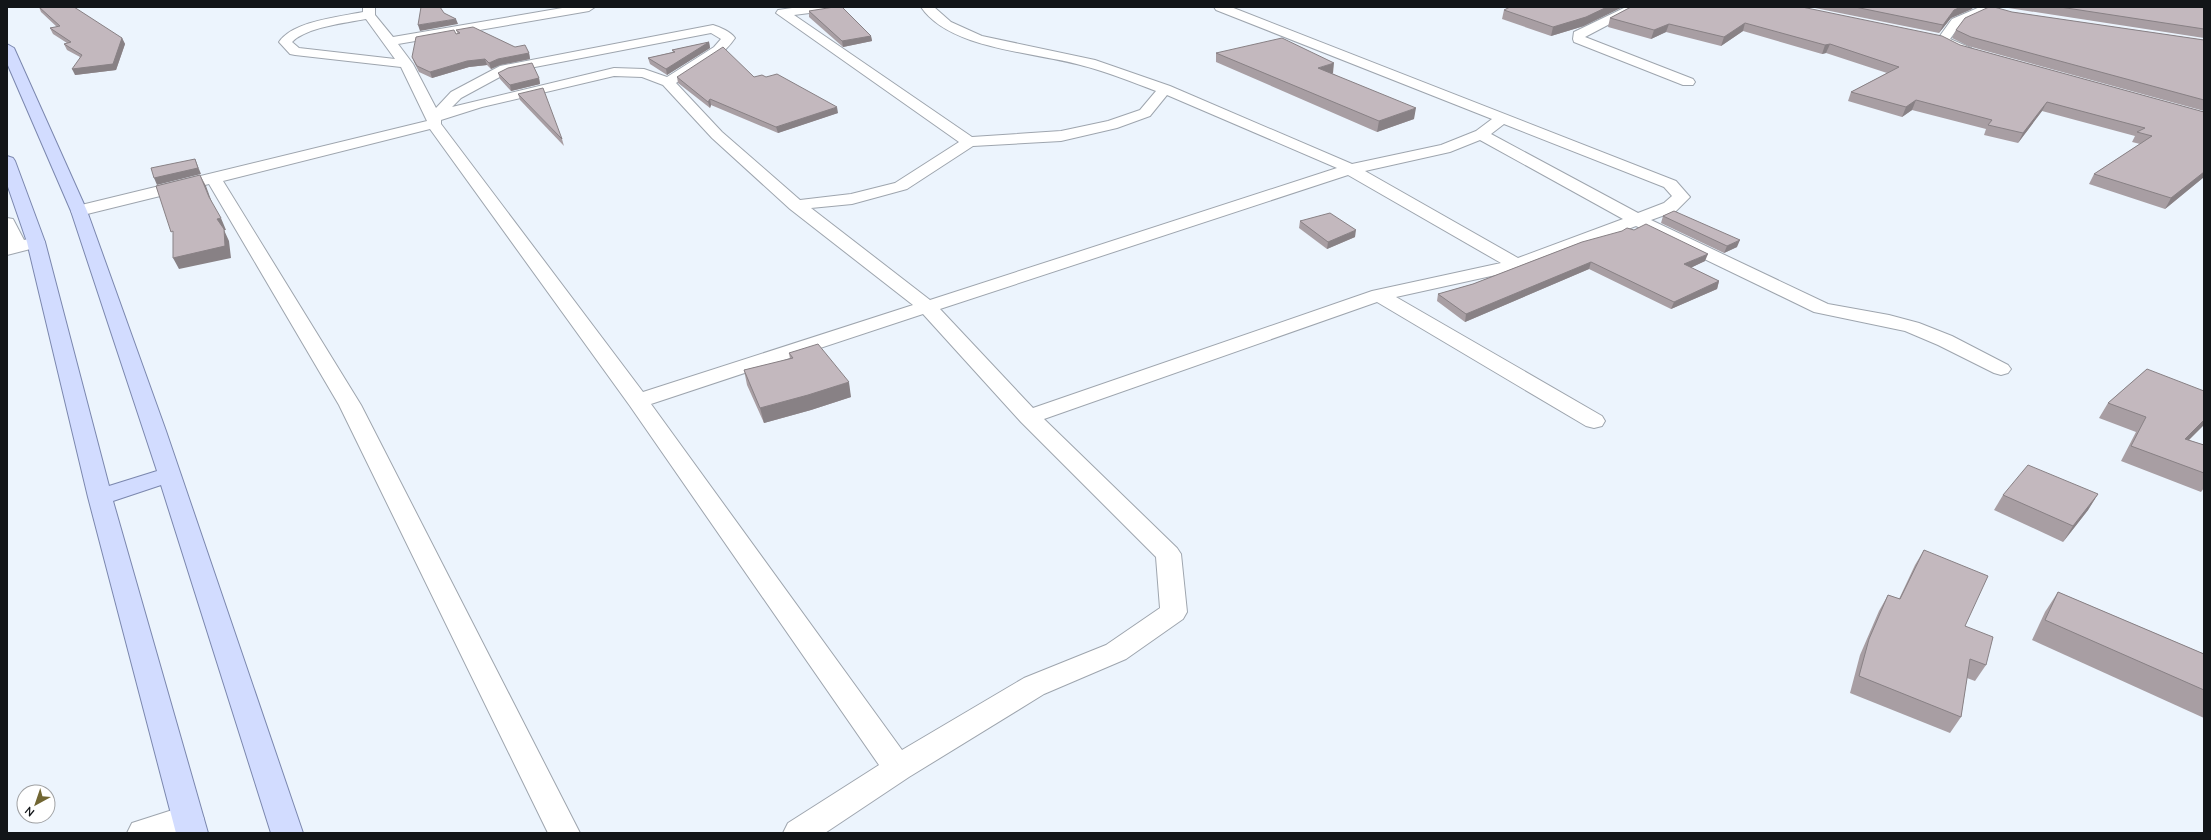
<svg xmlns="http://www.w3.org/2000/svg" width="2211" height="840" font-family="'Nunito Sans',sans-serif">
	<rect width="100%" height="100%" fill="#ecf4fd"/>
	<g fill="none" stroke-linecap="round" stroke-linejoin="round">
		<defs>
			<g id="minor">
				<path d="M363,7H375V15L393,37L568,7H595L589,11L398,44L413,64L436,108L451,92L500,66L713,25C720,27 731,32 735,38C721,59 697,70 676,83L722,132L800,200L851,194L895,183L959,142L776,13L778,10L799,7H831L825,11L794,15L972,137L1061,131L1108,121L1140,110L1156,91C1132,82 1108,72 1084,66C1037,52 950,50 921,7H934L951,22L982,36L1095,60L1170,86L1352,164L1441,145L1476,131L1492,119L1216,10L1214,7H1231L1676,181L1690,197L1676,211L1651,220L1828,304L1889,315L1919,323L1952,336L2008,365L2011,369L2008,373L2001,375L1994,373L1938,345L1905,331L1814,312L1636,226L1523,269L1396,297L1602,416L1605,421L1602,426L1594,428L1586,426L1377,302L1044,419L1177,548L1181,554L1187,612L1183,619L1126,659L1044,694L909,777L825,833H783L788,823L879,765L630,406L430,129L223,181L361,405L580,833H548L339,405L209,184L79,216L73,215L71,211L73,207L427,121L401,67L295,55L290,54L279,42C293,21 339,17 363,12ZM366,19L395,59L299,48L292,42C307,27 345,23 366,19ZM711,33L721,39L714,47L667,77L644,69L614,68L452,107L461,98L509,72ZM614,76L642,77L663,85L712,138L790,209L913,305L643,392L441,124V120L482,107ZM1167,95L1337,168L930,300L811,208L852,204L907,189L973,146L1061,141L1117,128L1150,116ZM1504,124L1664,187L1672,196L1664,203L1638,213L1491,134ZM1480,140L1623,219L1518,258L1365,171L1450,152ZM1348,175L1501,263L1372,291L1033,408L940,309ZM923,314L1021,422L1156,557L1160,608L1106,645L1024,678L902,750L651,404Z"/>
				<polygon points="1626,7 1642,7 1585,37 1693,79 1695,82 1693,85 1683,85 1574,42 1573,39 1574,32"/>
				<polygon points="1980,7 1987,7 1990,10 1960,25 1950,39 1971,48 1973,51 1971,54 1961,54 1938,43 1937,40 1952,19"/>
				<polygon points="7,218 13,219 24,240 36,237 42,238 45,242 42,246 7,255"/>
				<polygon points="188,805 199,809 204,819 199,829 187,833 127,833 132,823"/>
			</g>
			<polygon id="major" points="7,44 14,48 87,211 166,431 303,833 271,833 161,485 113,501 208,833 176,833 88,497 27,242 7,184 7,156 13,158 15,161 45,242 109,486 157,471 71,211 7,63"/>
		</defs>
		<use href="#minor" stroke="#9ea5ae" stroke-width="2"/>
		<use href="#major" stroke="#7b87ae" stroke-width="2"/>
		<use href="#minor" fill="#fff" fill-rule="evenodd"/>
		<use href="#major" fill="#d2dcff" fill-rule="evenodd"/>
	</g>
	<g fill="#a89ea3">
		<polygon points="39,7 122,38 125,44 116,70 75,75 80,57 67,50 64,44 67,43 53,34 50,28 57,27 41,12"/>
		<polygon points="1631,7 1960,45 2204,112 2204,177 2165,209 2089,184 2094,174 2140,144 2132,142 2135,136 2042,111 2018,143 1984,135 1986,129 1912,110 1902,117 1848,101 1851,92 1887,73 1826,53 1822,54 1743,31 1721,46 1666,32 1651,39 1608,27 1610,18"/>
		<polygon points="1810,7 1973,7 1972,9 1951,18 1939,33"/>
		<polygon points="2002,7 2204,7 2204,38"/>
		<polygon points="1504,10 1584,26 1551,36 1502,19"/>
		<polygon points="809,11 871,36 872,41 843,47 809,17"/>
		<polygon points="2012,12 2204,40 2204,111 1968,46 1952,38 1956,30"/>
		<polygon points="456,30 529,53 530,59 500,65 491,69 487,65 469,67 432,78 419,72 414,62 412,57 458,34"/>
		<polygon points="709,42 710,48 667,75 650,64 648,58 673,52 672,50"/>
		<polygon points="1216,53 1333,73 1332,73 1414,119 1377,132 1216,62"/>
		<polygon points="498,73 539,78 540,84 511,91 500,79"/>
		<polygon points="677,77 766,77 838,113 778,133 711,105 710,108 678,83"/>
		<polygon points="518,94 562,139 564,146 520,100"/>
		<polygon points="1663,216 1737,247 1724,253 1661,223"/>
		<polygon points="1300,221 1355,237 1327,249 1299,228"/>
		<polygon points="1582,242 1705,261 1690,268 1719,281 1717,289 1671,309 1589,269 1465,322 1437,301 1438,294 1473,284"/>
		<polygon points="789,353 851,397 811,410 764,423 747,385 744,370 790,359"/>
		<polygon points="2147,369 2189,440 2204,445 2204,488 2201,492 2121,461 2136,432 2099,418 2108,403"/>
		<polygon points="2098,494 2088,510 2063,542 1994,510 2003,495"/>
		<polygon points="1924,550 1965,626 1986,665 1975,681 1967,678 1961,717 1950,733 1850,693 1860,655 1879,611 1888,595 1899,599 1915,565"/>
		<polygon points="2058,592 2204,654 2204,718 2032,640 2045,612"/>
	</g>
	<g fill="#888185">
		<polygon points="1607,7 1623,7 1584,26 1551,36 1553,27"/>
		<polygon points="1961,7 1973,7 1972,9 1951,18 1939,33 1943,25 1954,10"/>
		<polygon points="456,19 458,24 420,31 418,25"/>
		<polygon points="1745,23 1743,31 1721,46 1724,37"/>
		<polygon points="1669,24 1666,32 1651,39 1654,30"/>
		<polygon points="871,36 872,41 843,47 842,41"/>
		<polygon points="122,38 125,44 116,70 75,75 72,69"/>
		<polygon points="709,42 710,48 667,75 666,69"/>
		<polygon points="1830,44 1826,53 1822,54 1825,45"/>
		<polygon points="529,53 530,59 500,65 491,69 489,63 498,59"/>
		<polygon points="485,59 487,65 469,67 432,78 430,72 467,61"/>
		<polygon points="1334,63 1333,73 1317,78 1318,68"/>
		<polygon points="539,78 540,84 511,91 510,85"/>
		<polygon points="710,99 711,105 710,108 708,102"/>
		<polygon points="1916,100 1912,110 1902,117 1906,107"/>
		<polygon points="2047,102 2042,111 2018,143 2023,133"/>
		<polygon points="837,107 838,113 778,133 776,127"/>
		<polygon points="1416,108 1414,119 1377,132 1379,121"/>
		<polygon points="195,159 201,174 157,185 154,178"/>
		<polygon points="2204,172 2204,177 2165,209 2171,198"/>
		<polygon points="200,175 206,186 214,208 209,197"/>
		<polygon points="221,218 226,230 224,230 229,241 231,258 179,269 173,258 217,219"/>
		<polygon points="1356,230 1355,237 1327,249 1328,242"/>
		<polygon points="1740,240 1737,247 1724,253 1727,246"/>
		<polygon points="1708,254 1705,261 1682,272 1684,264"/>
		<polygon points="1591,262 1589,269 1465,322 1466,314"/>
		<polygon points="1719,281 1717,289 1671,309 1674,302"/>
		<polygon points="849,382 851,397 811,410 764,423 760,408"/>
		<polygon points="2204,420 2204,425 2175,454 2185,439"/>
		<polygon points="2098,494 2088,510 2063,542 2073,526"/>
	</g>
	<g fill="#c3b8be" stroke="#888185">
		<polygon points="39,7 74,7 122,38 113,64 72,69 82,55 64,44 71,42 50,28 60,26"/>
		<polygon points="421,7 440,7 444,13 456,19 418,25"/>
		<polygon points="834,7 842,7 871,36 842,41 809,11"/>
		<polygon points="1510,7 1607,7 1586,17 1553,27 1504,10"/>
		<polygon points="1631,7 1802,7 1942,36 1960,45 2204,112 2204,172 2171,198 2094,174 2152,136 2137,132 2145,128 2047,102 2023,133 1988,125 1992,120 1916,100 1906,107 1851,92 1899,67 1830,44 1825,45 1745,23 1724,37 1669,24 1654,30 1610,18"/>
		<polygon points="1855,7 1961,7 1954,10 1943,25"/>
		<polygon points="1989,7 1994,7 2012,12 2204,40 2204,100 1971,37 1956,30 1965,18"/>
		<polygon points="2060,7 2204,7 2204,29"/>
		<polygon points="473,27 515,47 525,45 529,53 498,59 489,63 485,59 467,61 430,72 417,66 412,57 416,37 454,30 456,34 460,33 456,30"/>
		<polygon points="1282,38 1334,63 1318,68 1416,108 1379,121 1216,53"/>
		<polygon points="709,42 666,69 648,58 675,52 672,50"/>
		<polygon points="723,47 754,77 762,75 766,77 777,74 837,107 776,127 710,99 708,102 677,77"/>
		<polygon points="532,63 539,78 510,85 498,73 508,68"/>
		<polygon points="543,88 562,139 518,94"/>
		<polygon points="195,159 198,168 154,178 151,168"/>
		<polygon points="200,175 209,197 221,218 217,219 224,229 225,246 173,258 173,231 171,232 156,186"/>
		<polygon points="1674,211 1740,240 1727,246 1663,216"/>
		<polygon points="1330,213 1356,230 1328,242 1300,221"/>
		<polygon points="1646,224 1708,254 1684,264 1719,281 1674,302 1591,262 1466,314 1438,294 1473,284 1582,242 1622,231 1627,228 1634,230"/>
		<polygon points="818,344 849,382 808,395 760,408 744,370 793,358 789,353"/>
		<polygon points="2147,369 2204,391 2204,420 2185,439 2204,445 2204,473 2131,446 2146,417 2108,403"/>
		<polygon points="2028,465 2098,494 2073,526 2003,495"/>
		<polygon points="1924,550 1988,576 1965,626 1993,637 1986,665 1970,659 1961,717 1859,676 1869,639 1888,595 1900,599"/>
		<polygon points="2058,592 2204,654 2204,690 2045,620"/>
	</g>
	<rect width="2211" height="840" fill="none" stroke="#121518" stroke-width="16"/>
	<g transform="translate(36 804) rotate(220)"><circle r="19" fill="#ffffff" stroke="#a0a1a3"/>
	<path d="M0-3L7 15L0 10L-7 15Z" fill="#716632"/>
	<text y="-6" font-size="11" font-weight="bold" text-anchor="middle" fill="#121518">N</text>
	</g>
</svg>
